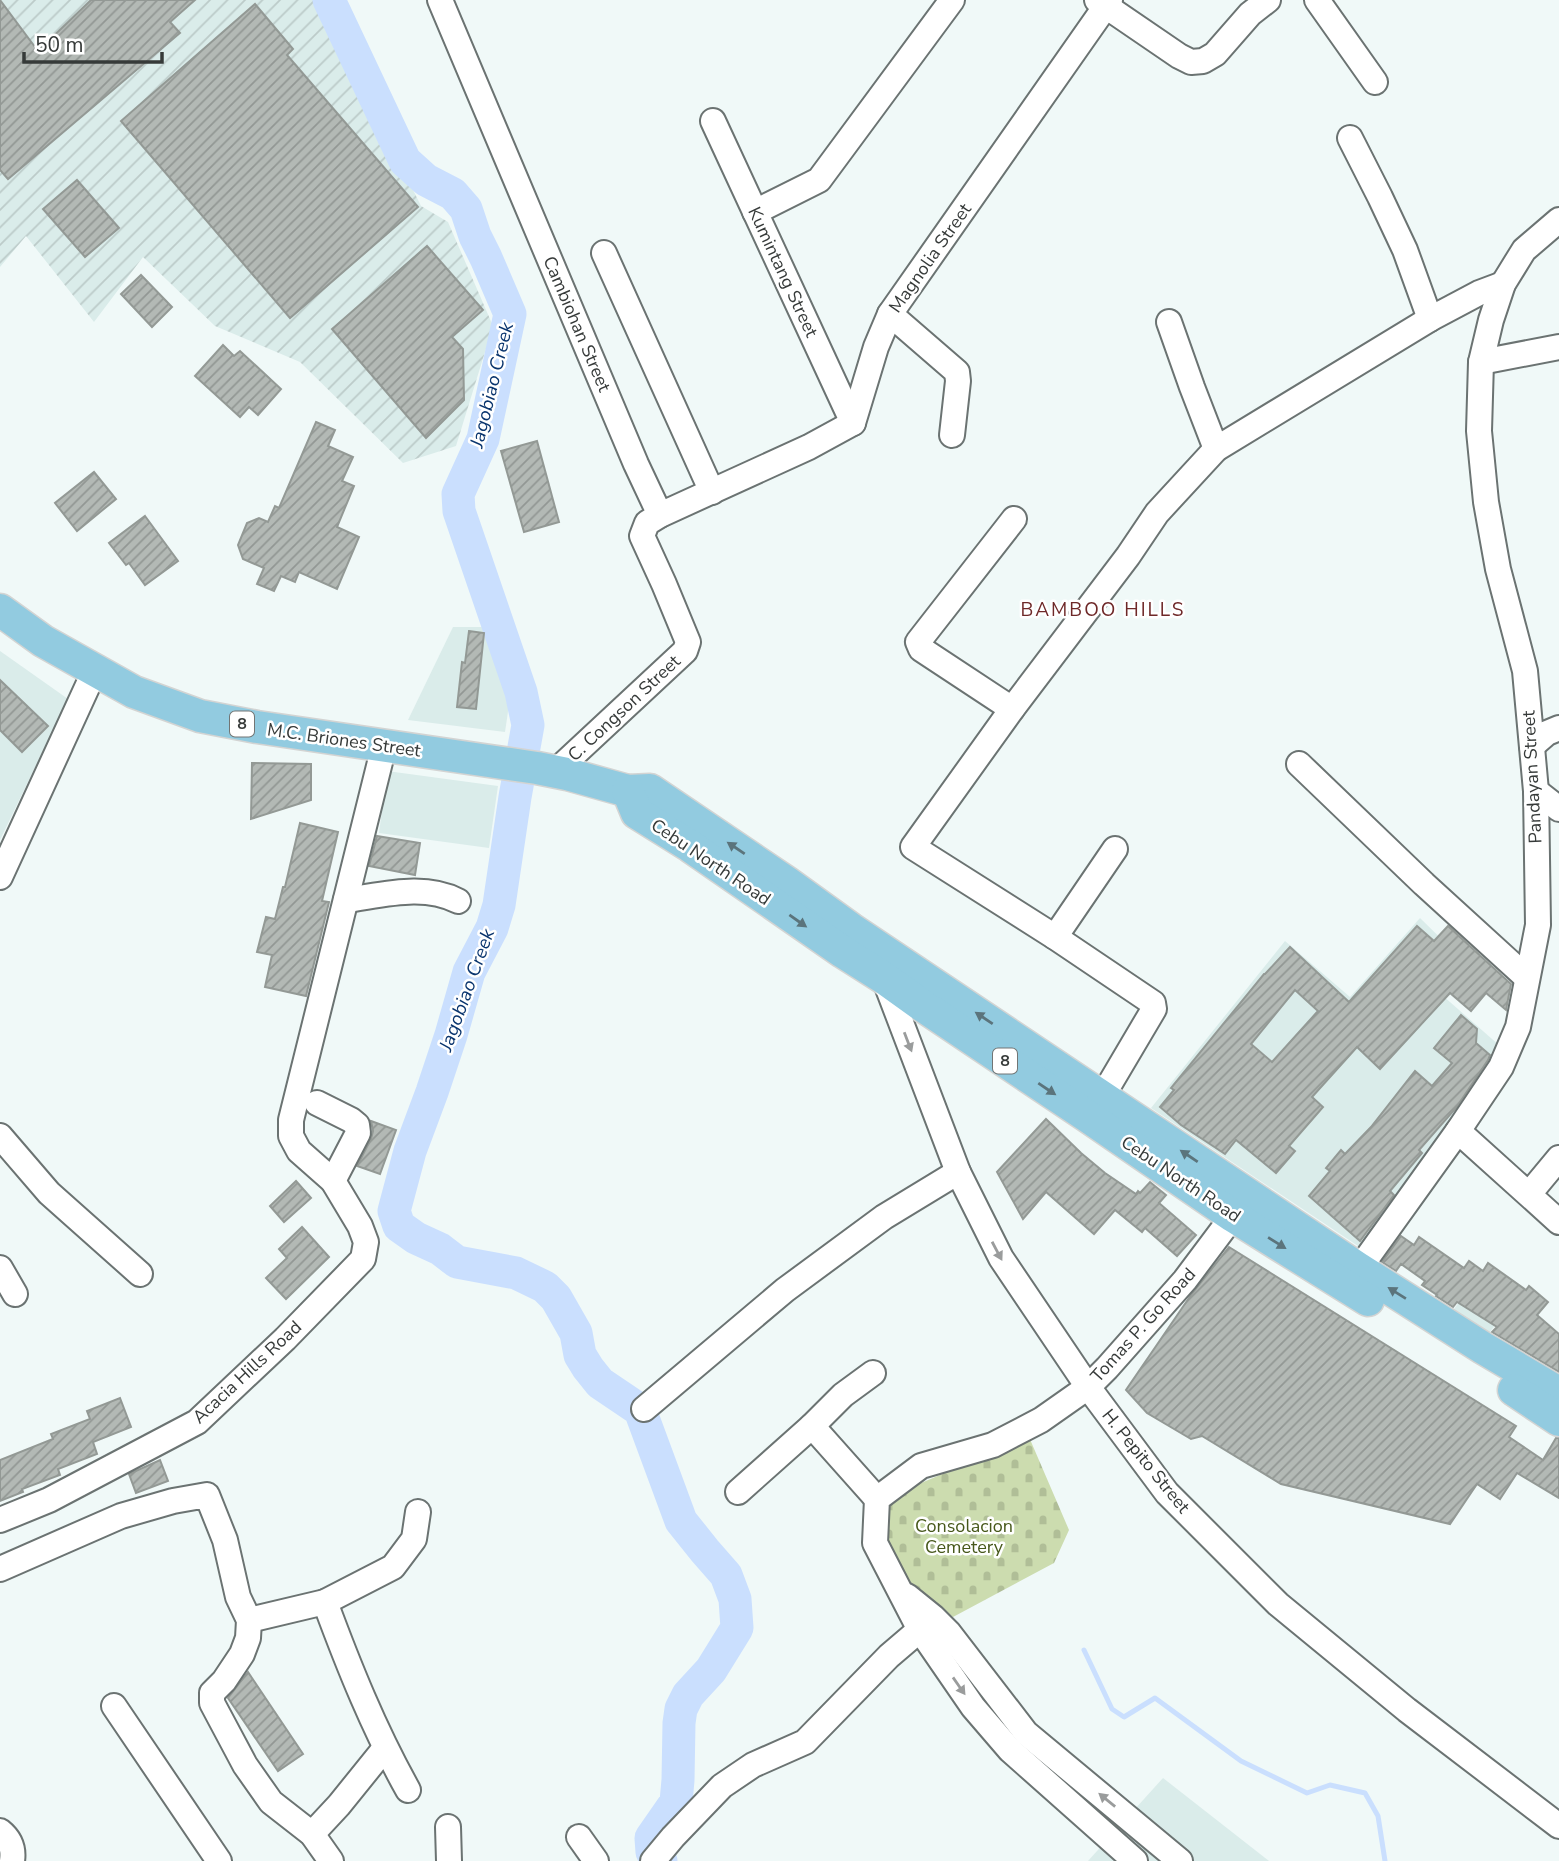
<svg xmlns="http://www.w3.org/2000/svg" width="1559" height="1861" font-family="'Nunito Sans',sans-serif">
	<defs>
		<pattern id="industrial-furrows" width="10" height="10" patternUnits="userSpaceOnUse" patternTransform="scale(1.75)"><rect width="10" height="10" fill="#daecea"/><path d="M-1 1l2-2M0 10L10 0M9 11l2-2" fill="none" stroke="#bccbc9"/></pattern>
		<pattern id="cemetery-stones" width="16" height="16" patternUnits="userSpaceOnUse" patternTransform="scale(1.75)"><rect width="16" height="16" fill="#ccdcaf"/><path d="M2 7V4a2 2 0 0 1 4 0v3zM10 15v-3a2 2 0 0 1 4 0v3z" fill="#b0be97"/></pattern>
		<pattern id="building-hatch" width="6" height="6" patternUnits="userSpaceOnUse" patternTransform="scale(1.75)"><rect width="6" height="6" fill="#b3b9b5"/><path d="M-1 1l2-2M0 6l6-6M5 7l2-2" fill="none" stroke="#929794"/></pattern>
	</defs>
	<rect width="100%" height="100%" fill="#f0f9f8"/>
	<g fill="#daecea">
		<polygon points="453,627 495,627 509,705 505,732 408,720"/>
		<polygon points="0,651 68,699 0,840"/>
		<polygon points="387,771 498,786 489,848 379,833"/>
		<polygon points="1420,918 1468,965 1442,995 1500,1046 1497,1061 1361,1248 1151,1108 1285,941 1350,997"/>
		<polygon points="1477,1277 1513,1303 1489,1333 1452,1312"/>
		<polygon points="1163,1778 1269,1861 1088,1861"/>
	</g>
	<polygon fill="url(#industrial-furrows)" points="0,0 319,0 421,206 448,222 493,326 456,446 403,463 300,362 215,326 143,257 94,322 26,236 0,267"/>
	<path fill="url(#cemetery-stones)" d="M1029,1437L1069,1530L1054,1563L953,1617C925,1596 889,1571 884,1533C882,1524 884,1514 884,1505L900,1492Z"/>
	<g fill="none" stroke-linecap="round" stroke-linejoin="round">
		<polyline stroke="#cadffe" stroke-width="5" points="1084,1650 1112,1709 1124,1717 1155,1698 1241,1761 1307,1793 1330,1785 1365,1793 1378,1816 1385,1861"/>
		<polyline stroke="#cadffe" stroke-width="33" points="329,0 405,161 426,180 453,194 466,209 475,236 486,258 510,314 483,439 458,494 459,511 521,692 528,725 515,797 499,905 492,928 469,972 451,1035 432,1092 410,1151 394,1211 399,1226 416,1238 440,1249 457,1262 516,1273 545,1287 556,1298 576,1333 580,1355 588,1368 600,1383 640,1410 681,1521 705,1551 726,1575 735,1599 737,1628 711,1670 688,1695 681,1709 679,1723 678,1780 676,1802 651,1838 652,1852 661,1861"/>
	</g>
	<g fill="url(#building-hatch)" stroke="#939995" stroke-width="2" fill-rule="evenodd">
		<polygon points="0,0 38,51 91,0 195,0 170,22 180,33 8,179 0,170"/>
		<polygon points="255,4 293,49 287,55 418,207 290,318 121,121"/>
		<polygon points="77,180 119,228 85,257 43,209"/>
		<polygon points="427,246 483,310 452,337 463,349 464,400 426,438 332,329"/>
		<polygon points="141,275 172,307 152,327 121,294"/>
		<polygon points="223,345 234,356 240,351 281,389 258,415 249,407 240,417 195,376"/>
		<polygon points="316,422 335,430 328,446 353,457 342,481 354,486 337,527 359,537 337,589 299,572 295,582 281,576 274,591 257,584 264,568 243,559 238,545 247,523 259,518 268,522 275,506 279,508"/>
		<polygon points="537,441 559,522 524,532 501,451"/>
		<polygon points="94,472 116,499 77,531 55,503"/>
		<polygon points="145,516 178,561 145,585 129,563 126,565 109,543"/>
		<polygon points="469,631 484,633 476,709 457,707 462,662 465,663"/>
		<polygon points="0,680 48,726 22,752 0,730"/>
		<polygon points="252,763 311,764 311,800 251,819"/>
		<polygon points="300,823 338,832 322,901 329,902 306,996 265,987 272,955 257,952 266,917 275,919 283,887 285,887"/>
		<polygon points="377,836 420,843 415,875 369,866"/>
		<path d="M1417,926L1434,941L1448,926L1511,984L1506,1010L1486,993L1471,1011L1450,993L1380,1069L1357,1047L1312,1097L1323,1107L1289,1146L1295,1151L1276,1173L1236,1140L1225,1154L1181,1125L1160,1107L1174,1090L1171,1088L1264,974H1265L1290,947L1349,1002ZM1295,990L1318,1011L1272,1062L1251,1044Z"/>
		<polygon points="1461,1015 1477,1029 1476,1043 1490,1055 1488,1060 1456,1108 1419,1150 1422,1153 1390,1191 1394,1195 1360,1241 1309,1196 1330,1171 1326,1168 1341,1150 1345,1154 1371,1127 1415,1071 1432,1086 1452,1063 1434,1048"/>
		<polygon points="1046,1119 1081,1153 1105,1173 1136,1194 1138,1191 1140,1193 1150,1182 1166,1195 1159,1203 1196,1235 1177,1256 1145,1228 1142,1232 1115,1210 1094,1234 1046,1192 1023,1219 997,1172"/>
		<polygon points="371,1121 396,1130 380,1174 357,1166 371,1139 373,1131"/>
		<polygon points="296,1181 311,1198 284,1222 270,1206"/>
		<polygon points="302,1227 329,1257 286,1299 266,1278 287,1258 279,1249"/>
		<polygon points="1401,1236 1414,1245 1419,1237 1464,1268 1469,1261 1483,1271 1488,1263 1526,1290 1529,1286 1548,1302 1537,1315 1559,1334 1559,1372 1492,1332 1497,1327 1457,1302 1453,1307 1436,1296 1437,1295 1422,1285 1425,1281 1401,1264 1396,1271 1382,1262"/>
		<polygon points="1229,1247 1516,1426 1509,1437 1543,1460 1556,1438 1559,1438 1559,1498 1517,1473 1500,1499 1477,1484 1450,1524 1281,1484 1202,1436 1191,1439 1147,1413 1126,1390 1191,1295"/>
		<polygon points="120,1398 131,1427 93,1442 97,1454 58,1469 60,1475 22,1489 23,1492 0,1501 0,1460 53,1439 51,1434 90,1419 87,1411"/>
		<polygon points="160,1460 168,1481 136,1493 129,1474"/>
		<polygon points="248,1672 303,1754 278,1771 228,1698"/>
	</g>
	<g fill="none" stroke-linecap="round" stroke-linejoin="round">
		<defs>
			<g id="minor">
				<polyline points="440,0 636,464 660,515"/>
				<polyline points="1097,0 1179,56 1191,62 1203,61 1215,54 1250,14 1268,0"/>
				<polyline points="1317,0 1375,82"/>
				<polyline points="713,121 853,423"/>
				<polyline points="1350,138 1380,197 1405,250 1430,319"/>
				<polyline points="755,212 819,180 952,0"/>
				<polyline points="604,253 712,492"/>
				<polyline points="890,314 957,372 958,381 952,435"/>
				<polyline points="1169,322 1192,387 1216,449"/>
				<polyline points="1481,362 1559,347"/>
				<polyline points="1012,709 921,649 918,642 1014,519"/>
				<polyline points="1532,746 1547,733 1559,728"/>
				<polyline points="1299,764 1424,884 1527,978"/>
				<polyline points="555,772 685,651 688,642 664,584 642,536 647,523 660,515 809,447 853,423 876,347 890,314 1110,0"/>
				<polyline points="1536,791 1559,809"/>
				<polyline points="0,877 95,670"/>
				<path d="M346,900C383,895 424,883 458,901"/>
				<polyline points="1055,937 1115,849"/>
				<polyline points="884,978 958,1172 1001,1258 1088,1387 1167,1493 1278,1604 1407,1710 1559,1826"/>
				<polyline points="1102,1097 1154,1009 1153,1003 1055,937 913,847 1012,709 1128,556 1157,513 1216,449 1430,319 1479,293 1503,284"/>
				<polyline points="317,1103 351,1120 357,1125 358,1133 333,1181"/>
				<polyline points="1458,1131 1559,1222"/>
				<polyline points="0,1136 49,1193 140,1274"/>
				<polyline points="1529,1194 1559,1158"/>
				<polyline points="0,1268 15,1294"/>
				<polyline points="1359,1269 1458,1131 1501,1067 1518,1027 1538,925 1536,791 1525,671 1498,569 1486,502 1479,431 1481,362 1491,320 1503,284 1524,250 1559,220"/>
				<polyline points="644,1409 785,1290 884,1217 958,1172"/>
				<polyline points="812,1426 877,1499"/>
				<polyline points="738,1492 812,1426 843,1395 873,1373"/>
				<polyline points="0,1520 49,1500 197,1422 285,1339 363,1259 366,1242 360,1226 333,1181 299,1151 291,1136 291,1120 384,746"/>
				<polyline points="0,1569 121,1516 173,1501 207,1495 225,1540 238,1597 249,1620 248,1638 242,1654 224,1681 212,1693 212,1703 245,1765 271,1802 312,1834 331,1861"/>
				<polyline points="907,1596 933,1617 949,1633 1026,1733 1180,1861"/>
				<path d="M325,1602C349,1667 374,1729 408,1790"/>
				<polyline points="249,1620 325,1602 393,1567 414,1539 418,1512"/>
				<polyline points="114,1706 219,1861"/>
				<polyline points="448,1827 449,1861"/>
				<path d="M0,1831C10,1839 14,1848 12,1861"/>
				<polyline points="312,1834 339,1805 385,1748"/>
				<polyline points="579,1837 596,1861"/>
				<polyline points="653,1861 673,1837 722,1786 753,1765 805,1742 889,1656 930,1621"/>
				<polyline points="1135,1861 1010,1750 973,1707 920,1630 875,1543 877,1499 921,1466 993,1445 1041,1420 1088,1387 1107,1368 1185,1280 1233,1216 1241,1203"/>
			</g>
			<g id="major">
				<polyline points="0,610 43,641 134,692 200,716 257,727 537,768 567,774 628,791 650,790 786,882 851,929 1359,1269 1483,1348 1559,1393"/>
				<polyline points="628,791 637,813 690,846 843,952 884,978 923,1006 1087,1116 1233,1216 1368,1300"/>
				<polyline points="1514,1390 1559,1420"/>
			</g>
		</defs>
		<use href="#minor" stroke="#6b7372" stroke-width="28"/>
		<use href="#major" stroke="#d3d4d3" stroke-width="35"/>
		<use href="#minor" stroke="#fff" stroke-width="24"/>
		<use href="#major" stroke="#92cbe0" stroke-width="32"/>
	</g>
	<defs><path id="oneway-solid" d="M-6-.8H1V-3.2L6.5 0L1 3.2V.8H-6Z" transform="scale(1.75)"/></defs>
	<g fill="#5b747c">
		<use href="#oneway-solid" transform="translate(736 848) rotate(-146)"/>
		<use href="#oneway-solid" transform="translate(798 921) rotate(35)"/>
		<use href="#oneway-solid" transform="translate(984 1018) rotate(-146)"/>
		<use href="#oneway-solid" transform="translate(1047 1089) rotate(34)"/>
		<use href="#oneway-solid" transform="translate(1189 1156) rotate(-146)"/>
		<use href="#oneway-solid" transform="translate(1277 1243) rotate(32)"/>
		<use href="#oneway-solid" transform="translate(1397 1293) rotate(-148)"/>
	</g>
	<g fill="#9a9c9c">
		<use href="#oneway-solid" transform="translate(908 1042) rotate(69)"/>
		<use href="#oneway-solid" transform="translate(997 1251) rotate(62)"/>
		<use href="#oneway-solid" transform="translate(959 1686) rotate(55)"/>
		<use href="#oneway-solid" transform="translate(1107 1800) rotate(-141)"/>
	</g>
	<g text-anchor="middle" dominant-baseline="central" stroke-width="5" stroke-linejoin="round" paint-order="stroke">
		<g fill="#fff" stroke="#727574" stroke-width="2">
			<rect x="230" y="711.5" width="24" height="25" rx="5"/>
			<rect x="993" y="1048.5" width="24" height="25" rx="5"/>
		</g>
		<g font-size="16" font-weight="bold" fill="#363a39">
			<text x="242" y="724">8</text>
			<text x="1005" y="1061">8</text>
		</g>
		<g font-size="18" fill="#363a39" stroke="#fff">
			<text transform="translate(930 258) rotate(-55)">Magnolia Street</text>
			<text transform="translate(783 272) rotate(65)">Kumintang Street</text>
			<text transform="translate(577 324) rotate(67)">Cambiohan Street</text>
			<text transform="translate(624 708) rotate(-43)">C. Congson Street</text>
			<text transform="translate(344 740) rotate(8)">M.C. Briones Street</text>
			<text transform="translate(1532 777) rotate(-93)">Pandayan Street</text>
			<text transform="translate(711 862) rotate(34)">Cebu North Road</text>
			<text transform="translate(1181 1179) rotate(34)">Cebu North Road</text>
			<text transform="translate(1143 1325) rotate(-48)">Tomas P. Go Road</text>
			<text transform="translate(247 1372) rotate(-43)">Acacia Hills Road</text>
			<text transform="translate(1146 1461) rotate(51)">H. Pepito Street</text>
		</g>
		<g font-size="18" fill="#47581b" stroke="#fff">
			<text x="964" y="1526">Consolacion<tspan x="964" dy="21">Cemetery</tspan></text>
		</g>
		<g font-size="19" font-style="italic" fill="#0a356e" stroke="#fff">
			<text transform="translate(492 385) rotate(-76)">Jagobiao Creek</text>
			<text transform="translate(467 990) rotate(-70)">Jagobiao Creek</text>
		</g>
		<g font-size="19" letter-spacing="2" fill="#6e2828" stroke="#fff">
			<text x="1103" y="610">BAMBOO HILLS</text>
		</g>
	</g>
	<path d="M24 52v10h138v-10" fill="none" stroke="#363a39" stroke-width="3.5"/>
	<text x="35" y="52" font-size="21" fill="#363a39" stroke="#ffffff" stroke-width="5" paint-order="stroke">50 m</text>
</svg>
